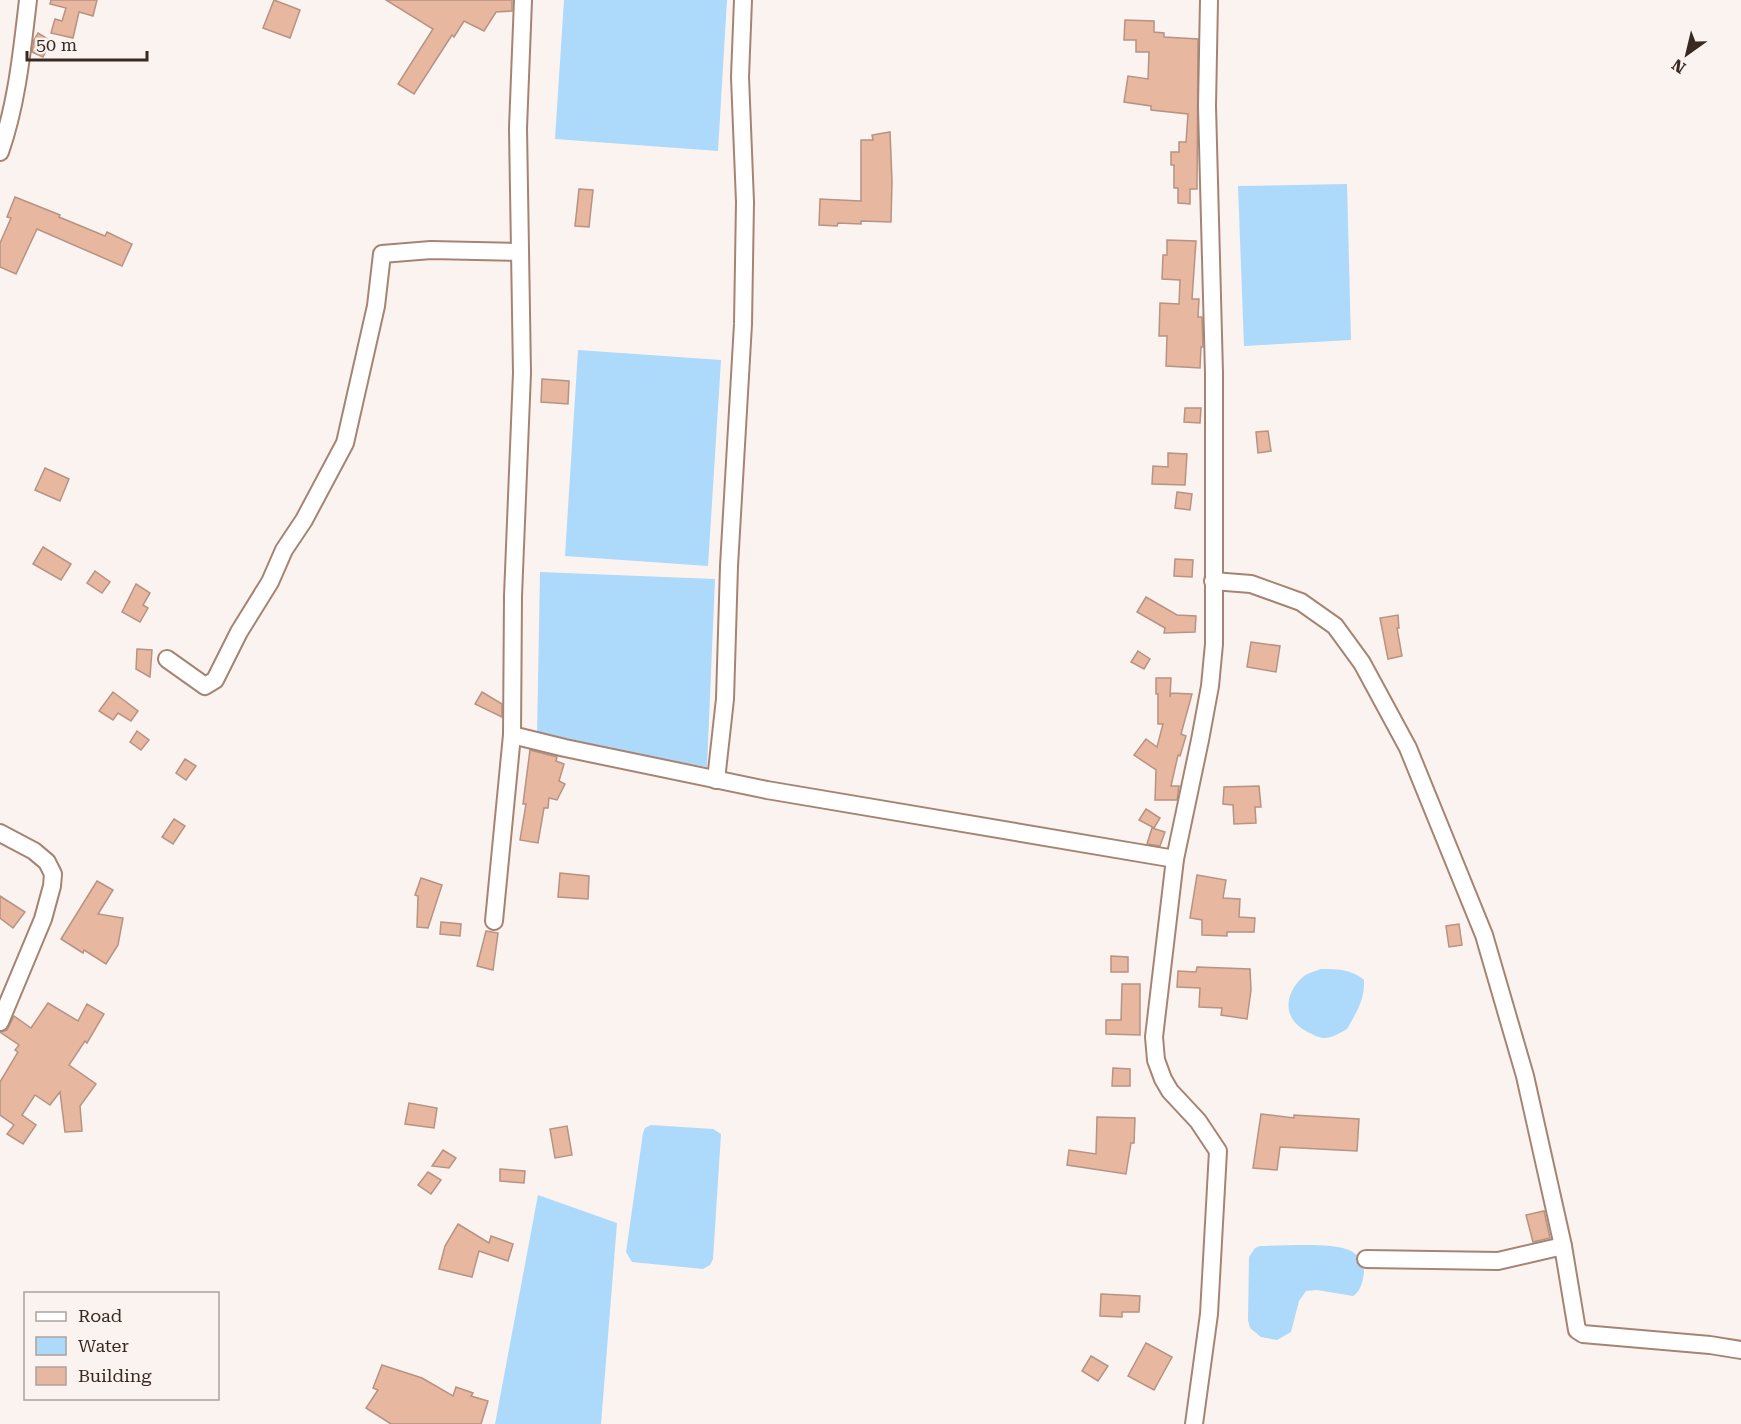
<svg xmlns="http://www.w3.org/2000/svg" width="1741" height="1424" font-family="'Roboto Serif',serif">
	<rect width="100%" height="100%" fill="#fbf3ef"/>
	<g fill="#add9fa">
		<polygon points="564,0 727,0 718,151 555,139"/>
		<polygon points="1347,184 1351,340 1244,346 1238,186"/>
		<polygon points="578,350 721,360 708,566 565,556"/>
		<polygon points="540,572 715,579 707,767 537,737"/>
		<path d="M1321,969C1338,969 1351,969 1364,980C1365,1000 1356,1013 1347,1029C1340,1033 1332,1038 1324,1038C1318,1038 1312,1034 1306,1031C1282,1018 1284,993 1304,976C1308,973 1316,971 1321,969Z"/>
		<polygon points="651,1125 713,1129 721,1134 713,1259 710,1265 703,1269 632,1262 626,1252 643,1133 645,1128"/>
		<polygon points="538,1195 617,1223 601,1424 495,1424"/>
		<path d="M1260,1246C1281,1246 1331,1242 1349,1250C1358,1254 1364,1262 1364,1272C1363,1281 1361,1291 1353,1296L1317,1290L1306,1291L1299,1301L1291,1332L1277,1340L1261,1337L1250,1328L1248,1320L1249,1257L1255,1248Z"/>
	</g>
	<g fill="#e8b7a0" stroke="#b69383" stroke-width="1.5">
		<polygon points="51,0 97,0 93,16 79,12 73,38 51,33 55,19 62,21 66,8 50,4"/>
		<polygon points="274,0 300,10 290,38 263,28"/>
		<polygon points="386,0 512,0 512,11 496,12 484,31 464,21 454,37 452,35 414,94 398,84 433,29"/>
		<polygon points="1125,20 1154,21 1154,32 1164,33 1164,37 1198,39 1197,189 1190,189 1190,204 1178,203 1178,188 1174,188 1174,165 1171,165 1171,152 1179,152 1179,142 1186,142 1188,114 1151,110 1151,106 1124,102 1128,76 1148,79 1149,52 1136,52 1136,40 1124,40"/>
		<polygon points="38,33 51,41 43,57 32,52 34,40"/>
		<polygon points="890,132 892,181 891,222 861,221 861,224 838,223 837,226 819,225 820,199 861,201 861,140 873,140 872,135"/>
		<polygon points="579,189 593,190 589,227 575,226"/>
		<polygon points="15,197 60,215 59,217 105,236 107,232 132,244 122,266 37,229 16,274 0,267 0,243 11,218 7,217"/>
		<polygon points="1167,240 1196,241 1192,299 1199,299 1198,317 1202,317 1203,347 1201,347 1200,368 1166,366 1167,336 1159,336 1160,303 1179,304 1180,280 1162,279 1163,255 1167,255"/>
		<polygon points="542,379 569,381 568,404 541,402"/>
		<polygon points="1185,408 1201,408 1200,423 1184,422"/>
		<polygon points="1268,431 1271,451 1258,453 1256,432"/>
		<polygon points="1168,453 1187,454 1185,485 1152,484 1153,466 1168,467"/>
		<polygon points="45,468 69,479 60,501 35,490"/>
		<polygon points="1177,492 1192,494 1190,510 1175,508"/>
		<polygon points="43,547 71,564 61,580 33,564"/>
		<polygon points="1175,559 1193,560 1192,577 1174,576"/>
		<polygon points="95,571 110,582 102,593 87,583"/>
		<polygon points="136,584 150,593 143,605 148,608 140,622 122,612"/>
		<polygon points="1146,597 1177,615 1196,616 1195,632 1164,633 1165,628 1137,612"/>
		<polygon points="1398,615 1399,628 1397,628 1402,656 1388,659 1380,618"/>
		<polygon points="1251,642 1280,646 1276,672 1247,667"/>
		<polygon points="137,649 152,650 150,677 136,669"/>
		<polygon points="1138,651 1150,659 1144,669 1131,662"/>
		<polygon points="1156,678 1171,678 1170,697 1171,693 1192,694 1181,734 1186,736 1180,756 1178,755 1171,786 1179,786 1177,800 1155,800 1156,770 1134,755 1146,739 1157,747 1163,724 1158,724 1158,694 1156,694"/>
		<polygon points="113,692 138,711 131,721 118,713 113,720 99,711"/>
		<polygon points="482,692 502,704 502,717 475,704"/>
		<polygon points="137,731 149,740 141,750 130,742"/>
		<polygon points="530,750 557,757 556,761 564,764 559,781 565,784 557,800 549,798 548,808 544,808 538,843 520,840 526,804 523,804"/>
		<polygon points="185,759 196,766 186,780 176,773"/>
		<polygon points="1259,786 1261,807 1255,807 1256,823 1234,824 1233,805 1223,804 1224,787"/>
		<polygon points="1146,809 1160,818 1154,828 1139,820"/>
		<polygon points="174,819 185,826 173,844 162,837"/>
		<polygon points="1152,828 1165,832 1160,846 1147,844"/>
		<polygon points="560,873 589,876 588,899 558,897"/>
		<polygon points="1197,875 1226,880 1223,898 1240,899 1239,917 1255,918 1254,932 1227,932 1227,936 1202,935 1202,920 1190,918"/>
		<polygon points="421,878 442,885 428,928 417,927 418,896 415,895"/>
		<polygon points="97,881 113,890 98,914 123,918 118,945 106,964 84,950 83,953 61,939"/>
		<polygon points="0,896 25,912 13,928 0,918"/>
		<polygon points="441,922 461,924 460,936 440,934"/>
		<polygon points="1459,924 1462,945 1449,947 1446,926"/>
		<polygon points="486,931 498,933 493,970 477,966"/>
		<polygon points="1111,956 1128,957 1128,972 1111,972"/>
		<polygon points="1197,967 1250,969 1251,990 1247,1019 1221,1015 1222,1008 1199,1007 1200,988 1177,987 1178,971 1196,972"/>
		<polygon points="1122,984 1140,984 1140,1035 1106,1034 1106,1020 1121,1020"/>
		<polygon points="48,1003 78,1021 87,1004 104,1014 87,1043 85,1041 69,1065 96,1084 80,1106 82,1131 65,1132 60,1092 50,1105 35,1095 22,1115 36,1125 23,1144 7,1134 14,1125 0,1115 0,1082 18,1052 15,1050 19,1045 0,1032 7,1030 14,1016 31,1028"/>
		<polygon points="1113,1068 1130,1069 1130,1086 1112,1086"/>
		<polygon points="409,1103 437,1108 434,1128 405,1124"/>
		<polygon points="1261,1114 1294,1118 1294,1115 1359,1119 1357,1151 1280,1147 1277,1170 1253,1168"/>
		<polygon points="1097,1117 1135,1118 1134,1143 1131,1143 1126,1174 1067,1165 1069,1150 1096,1154"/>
		<polygon points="567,1126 572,1155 555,1158 550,1129"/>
		<polygon points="443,1150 456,1158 449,1168 432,1166"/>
		<polygon points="500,1169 525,1171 524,1183 500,1181"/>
		<polygon points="428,1172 441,1180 431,1194 418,1185"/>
		<polygon points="1544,1211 1550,1238 1533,1242 1526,1215"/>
		<polygon points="458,1224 489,1243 491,1236 513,1244 508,1261 479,1251 472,1277 439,1269 445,1246"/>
		<polygon points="1101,1294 1140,1296 1139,1312 1122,1312 1122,1317 1100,1316"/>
		<polygon points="1146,1343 1172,1357 1154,1390 1128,1376"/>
		<polygon points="1091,1356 1108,1366 1098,1381 1082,1371"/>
		<polygon points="382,1365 422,1378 453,1396 456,1387 473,1393 471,1396 488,1401 481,1424 391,1424 366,1408 378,1390 373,1388"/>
	</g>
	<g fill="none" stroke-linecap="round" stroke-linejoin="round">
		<defs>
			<g id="minor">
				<path d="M0,152C17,103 22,51 28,0"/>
				<polyline points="1213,581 1251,584 1301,602 1335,626 1362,663 1408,748 1484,935 1525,1076 1563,1246"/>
				<polyline points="167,659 205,686 215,680 239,632 270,582 284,550 304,520 345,443 376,306 382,254 431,250 519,252"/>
				<polyline points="512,735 565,748 767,790 1175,859"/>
				<polyline points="716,780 725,699 729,566 743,324 745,202 740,77 743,0"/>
				<polyline points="0,833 34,851 47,862 53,874 52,886 43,919 0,1022"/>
				<polyline points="494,921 512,735 513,596 522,373 518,128 523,0"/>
				<polyline points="1366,1259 1498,1261 1563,1246 1577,1330 1583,1334 1710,1345 1741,1350"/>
				<polyline points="1194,1424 1209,1314 1218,1151 1198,1121 1170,1091 1163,1079 1156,1060 1154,1037 1175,859 1200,740 1210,686 1214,644 1214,373 1207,106 1209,0"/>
			</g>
		</defs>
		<use href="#minor" stroke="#a68474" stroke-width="20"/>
		<use href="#minor" stroke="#fff" stroke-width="16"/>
	</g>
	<rect x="24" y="1292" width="195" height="108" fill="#fbf3ef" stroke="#ada39d" stroke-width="1.5"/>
	<rect x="36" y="1312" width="30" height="9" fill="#ffffff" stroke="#ada39d" stroke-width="1.5"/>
	<text x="78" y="1322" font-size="18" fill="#382a23">Road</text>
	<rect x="36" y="1337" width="30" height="18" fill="#add9fa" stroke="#ada39d" stroke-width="1.5"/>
	<text x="78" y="1352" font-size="18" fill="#382a23">Water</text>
	<rect x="36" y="1367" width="30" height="18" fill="#e8b7a0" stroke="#ada39d" stroke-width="1.5"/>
	<text x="78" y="1382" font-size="18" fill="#382a23">Building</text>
	<g transform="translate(1687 54) rotate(214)" stroke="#fbf3ef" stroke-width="4.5" paint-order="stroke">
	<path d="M0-4.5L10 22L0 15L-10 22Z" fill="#382a23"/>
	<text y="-9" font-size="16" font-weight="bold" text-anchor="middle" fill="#382a23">N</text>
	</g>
	<path d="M27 51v9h120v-9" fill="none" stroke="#382a23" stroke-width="3"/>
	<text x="36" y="51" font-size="18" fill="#382a23" stroke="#fbf3ef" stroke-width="4.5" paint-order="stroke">50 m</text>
</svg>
